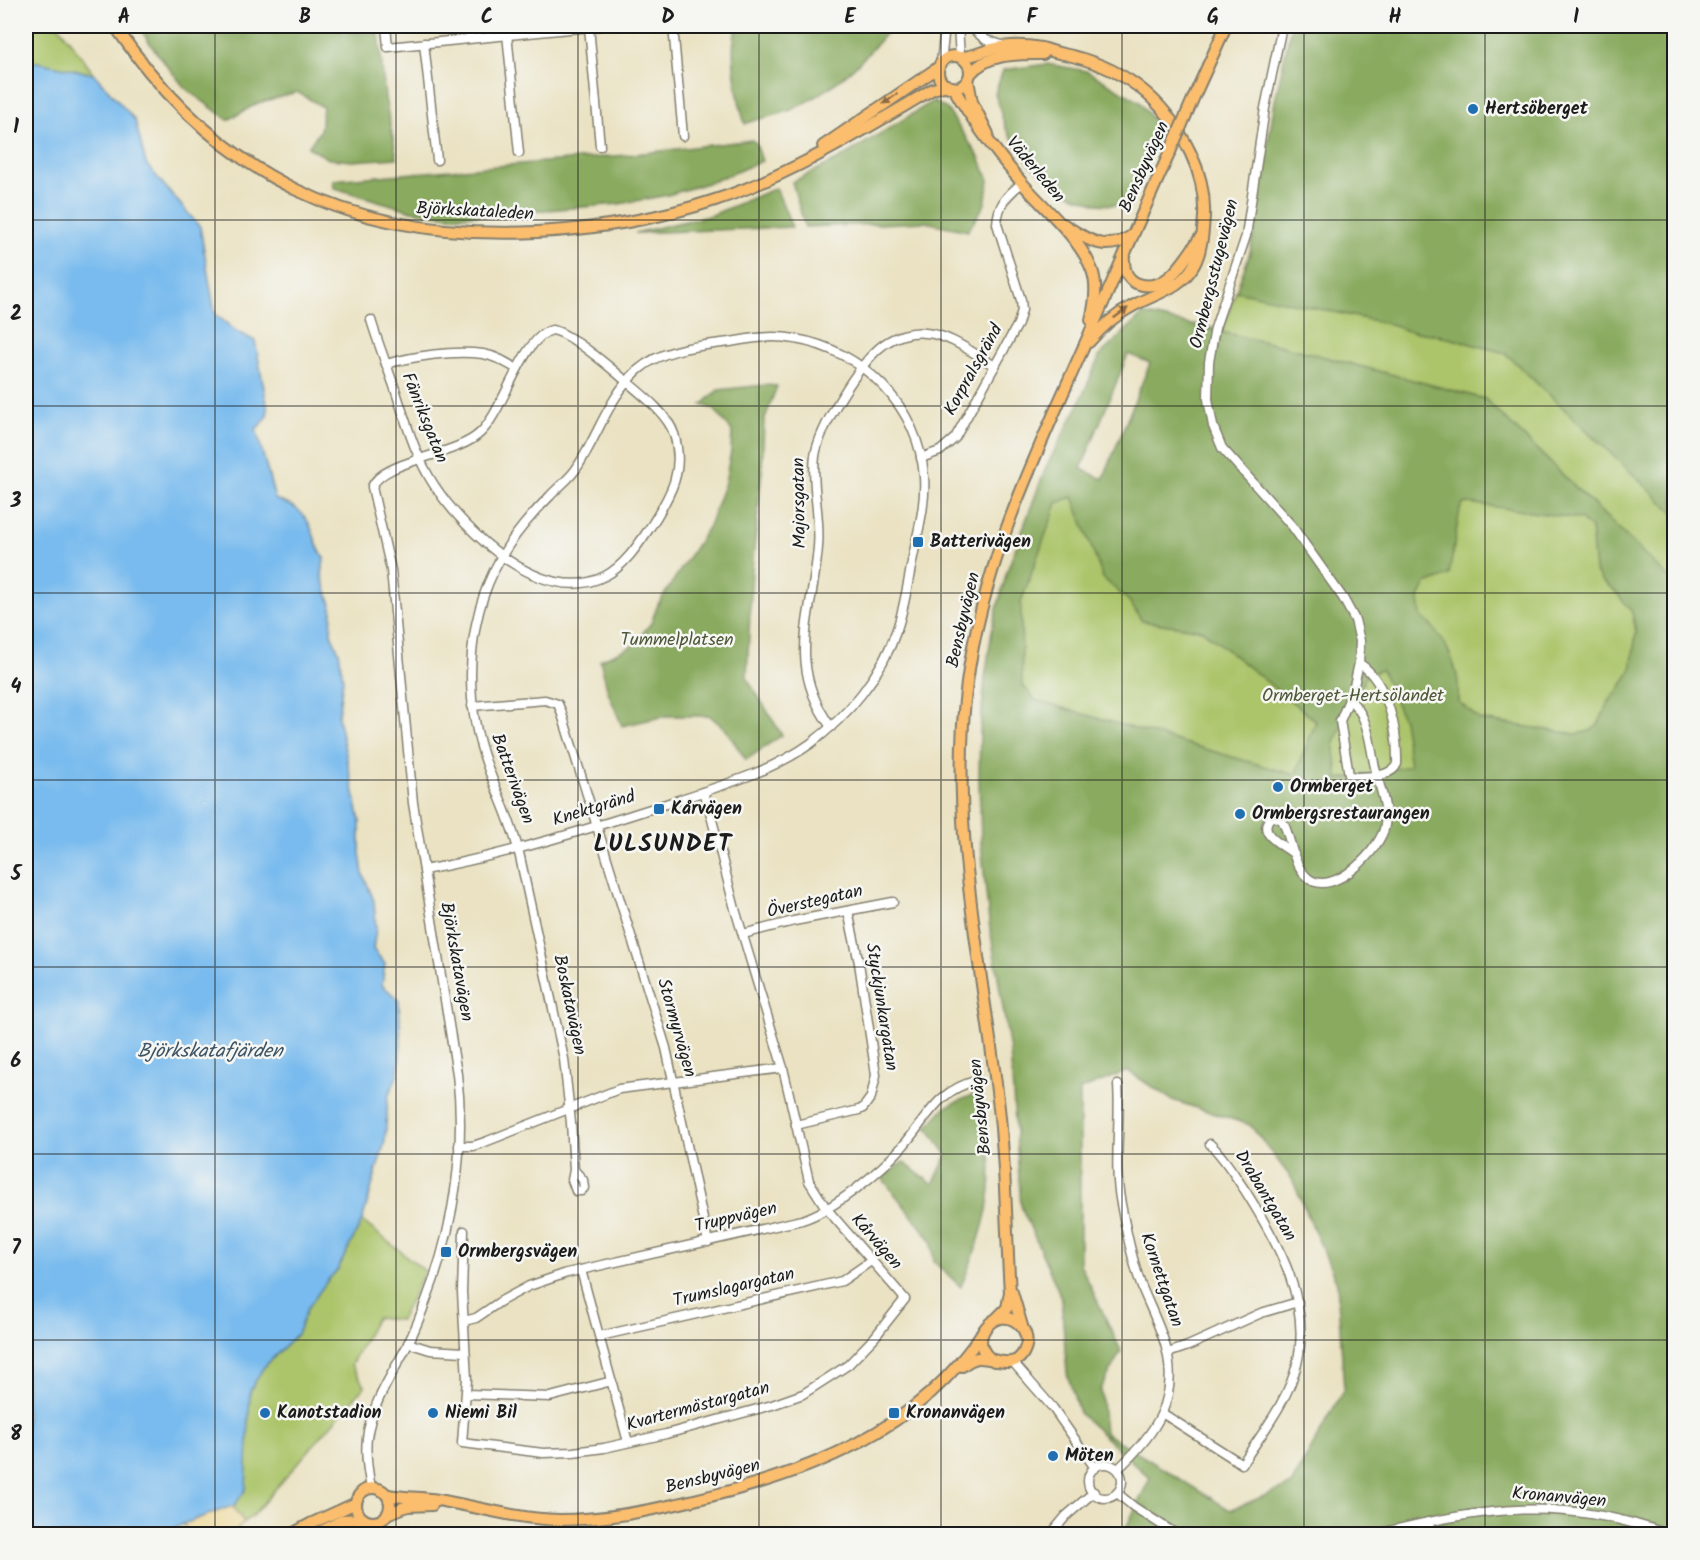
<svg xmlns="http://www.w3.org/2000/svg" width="1700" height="1560" font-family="Kalam,sans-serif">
	<rect width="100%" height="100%" fill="#f6f6f2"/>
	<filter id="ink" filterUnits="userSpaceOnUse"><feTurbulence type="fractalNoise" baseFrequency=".0167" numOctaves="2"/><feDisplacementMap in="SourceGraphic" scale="12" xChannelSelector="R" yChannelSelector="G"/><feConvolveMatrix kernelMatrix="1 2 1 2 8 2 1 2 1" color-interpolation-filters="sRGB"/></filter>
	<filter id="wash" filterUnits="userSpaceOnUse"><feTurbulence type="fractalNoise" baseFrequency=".008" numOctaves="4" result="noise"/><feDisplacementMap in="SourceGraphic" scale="24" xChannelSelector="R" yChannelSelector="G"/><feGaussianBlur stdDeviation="1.35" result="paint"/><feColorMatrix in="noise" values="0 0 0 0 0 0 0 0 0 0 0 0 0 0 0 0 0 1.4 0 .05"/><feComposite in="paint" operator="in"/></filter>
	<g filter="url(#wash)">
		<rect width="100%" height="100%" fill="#eae2c2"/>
		<g fill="#acc56b" stroke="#647044" stroke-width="1.5">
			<polygon points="26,26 59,26 94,74 37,62 26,63"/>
			<polygon points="1674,26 1674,1057 982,803 994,636 1013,557 1024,527 1054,478 1105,493 1184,327 1198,324 1222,331 1236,291 1240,291 1265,192"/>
			<polygon points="362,1221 425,1271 400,1320 376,1318 351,1365 365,1386 252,1516 244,1522 232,1506 235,1505 247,1445 250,1391 263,1368 297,1334 307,1309 327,1281 338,1269"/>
		</g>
		<g fill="#89aa5f" stroke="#52633e" stroke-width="1.5" fill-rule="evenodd">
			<polygon points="138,26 339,26 341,32 379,33 385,98 397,158 352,161 329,159 308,147 320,131 323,107 297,92 258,103 228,120 185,88 159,56"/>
			<path d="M738,26H885L886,33C861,64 830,92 793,109C778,116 761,117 745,124C738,103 727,45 738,26Z"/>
			<polygon points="1291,26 1674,26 1674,513 1505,353 1437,335 1403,330 1394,325 1236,291 1250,253 1274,106"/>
			<polygon points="1047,64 1087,71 1140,102 1152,119 1156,134 1144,167 1126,206 1097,204 1062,191 1030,165 1006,129 995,94 1003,70"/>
			<polygon points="933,101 947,109 979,157 989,180 985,204 968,231 925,222 805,227 792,182 839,159"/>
			<polygon points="752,140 756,143 762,161 714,181 668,195 619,204 488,215 450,216 412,211 334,188 333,180 627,155"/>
			<polygon points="776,188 792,227 635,233 712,215"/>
			<path d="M1143,314L1283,346L1485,399L1674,583V1534H1123L1150,1478L1079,1413L1067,1373L1061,1297L1021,1206L1010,1051L989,922L981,843L979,779L980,731L985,678L993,624L1007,571L1046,467L1079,404L1100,355ZM1128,354L1150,363L1103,479L1081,469ZM1073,497L1103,578L1129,601L1142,621L1202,630L1316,721L1295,775L1035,700L1022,684L1021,602L1057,503ZM1468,503L1580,519L1591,528L1595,571L1601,580L1614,590L1632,612L1636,632L1631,670L1622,685L1608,703L1598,725L1590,731L1576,734L1480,720L1458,701C1458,692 1459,681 1456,672C1451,652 1438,629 1421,616L1419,598L1426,584L1449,575L1460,509L1463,504ZM1382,670L1403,720L1410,766L1338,779L1334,741L1350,713L1365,677L1377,671ZM1128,1071L1172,1100L1250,1125L1292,1179L1337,1283L1344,1389L1291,1485L1230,1510L1105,1433L1101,1389L1121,1351L1080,1264V1090Z"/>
			<polygon points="765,385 777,386 764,421 762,470 752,570 747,678 782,735 746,760 725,729 710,716 666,716 622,726 608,692 600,660 632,646 651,623 658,604 709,526 725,482 731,451 732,431 714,409 702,405 718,390"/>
			<path d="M981,1091C986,1123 993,1156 990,1189C987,1223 974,1255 961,1287L934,1262L931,1240L882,1178L903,1162L933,1184L947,1155L927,1127L945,1107Z"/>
		</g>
		<polygon fill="#eeda9e" stroke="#857b5d" stroke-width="1.5" points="232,1506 244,1522 233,1534 190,1534 183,1524"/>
		<path fill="#79bbee" stroke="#4a6c85" stroke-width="1.5" d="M37,62L94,74L135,120L146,164L200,227L215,314L236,331L255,341L268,410L266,419L256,429L275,499C282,502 292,505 298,510C314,522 313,543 324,558L322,576L332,608L331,634L339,652L343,679L338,717L360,821V853L363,874L374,901L376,929L373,949L385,964L382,985L399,1000L401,1044L398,1074L388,1097L385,1141L362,1221L338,1269L327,1281L307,1309L297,1334L263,1368L250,1391L246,1489L235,1505L183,1524L164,1534H26V63Z"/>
	</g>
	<g filter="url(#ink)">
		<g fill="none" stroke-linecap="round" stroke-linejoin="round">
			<defs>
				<g id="minor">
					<polyline points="386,26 388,47 600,26"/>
					<polyline points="469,26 470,38"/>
					<polyline points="673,26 683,136"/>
					<polyline points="958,26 960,57"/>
					<polyline points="969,26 986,40 1005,46"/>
					<path d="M1282,26L1265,108L1246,236L1215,328L1209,362L1208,399L1213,426L1222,448L1292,526L1343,598L1355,620L1360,641L1359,663L1353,690L1340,721L1349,775L1354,777C1367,776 1391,778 1397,764C1398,731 1388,682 1359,663"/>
					<polyline points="589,27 600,146"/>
					<polyline points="507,34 519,153"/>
					<polyline points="424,43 437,160"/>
					<polyline points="941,63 945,26"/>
					<path d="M386,364C415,356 453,350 483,354C496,356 507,363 517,369"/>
					<path d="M921,458L940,451L955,438L1018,324L1022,310L1021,300L997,224C998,204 1007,195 1022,183"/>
					<polyline points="472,706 545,700 558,704 561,711 666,1048 708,1242"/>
					<path d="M831,727C785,664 813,614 818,547C821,516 811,486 815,456C819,428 860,362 883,345C895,336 911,331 926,333C951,335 974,354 995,366"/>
					<path d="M1294,854C1283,845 1258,835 1269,819L1273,816L1282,820C1292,838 1291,864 1308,878C1333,899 1382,848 1385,825C1388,805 1380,790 1376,771C1371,754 1371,735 1363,718C1360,710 1355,705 1350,700"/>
					<path d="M424,870C510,854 592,828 675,801C720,786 771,772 810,744C848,716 882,675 897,629C905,606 908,581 913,557C918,531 926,504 924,477C919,407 863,350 795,339C773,335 752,338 730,342C699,346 663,348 638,370C610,395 598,435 578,466C571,478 559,486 550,496C535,511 520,528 508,546C466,610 461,694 487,765C498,796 513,824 520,857L564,1059L571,1123L574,1170L572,1180L576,1191H581L584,1188L583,1180L574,1170"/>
					<polyline points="743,934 794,921 893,902"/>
					<polyline points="796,1125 859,1110 863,1108 871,1097 876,1075 859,963 848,911"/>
					<polyline points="459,1146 473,1146 485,1142 619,1089 783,1068"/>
					<polyline points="464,1231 462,1292 467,1379 462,1443 543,1453 573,1452 604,1448 666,1434 772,1405 803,1394 848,1365 874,1338 905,1299 826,1208 809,1181 783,1068 735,909 709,808 703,792"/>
					<polyline points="581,1270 628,1442"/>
					<path d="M464,1321L476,1318L501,1301L529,1286L567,1273L802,1220C834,1210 881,1171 903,1146C929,1116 936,1091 978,1080"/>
					<polyline points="600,1336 842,1281 871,1261"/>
					<polyline points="408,1343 430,1350 464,1352"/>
					<polyline points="1168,1353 1188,1346 1261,1313 1298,1302"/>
					<polyline points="1012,1361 1053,1408 1095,1468"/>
					<polyline points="467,1394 550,1397 612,1381"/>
					<path d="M1162,1413L1242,1464C1262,1433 1288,1401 1297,1364C1312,1302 1278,1243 1246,1192C1235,1176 1225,1158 1210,1144"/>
					<circle cx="1105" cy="1481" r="17"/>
					<path d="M1118,1469C1155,1434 1181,1399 1165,1344C1159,1324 1149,1305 1141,1285C1132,1259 1126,1231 1121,1204C1113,1165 1121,1125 1118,1085"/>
					<path d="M371,1488C368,1472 365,1455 367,1438C371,1405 392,1375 407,1346C415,1330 422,1312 428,1295C454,1227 466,1147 457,1074L413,803L391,570L372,487C382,460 457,456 480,433C503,413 522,337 552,330C567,331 606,364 619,375C636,390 667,412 674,434C685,470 671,494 653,523C640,542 626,565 605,576C543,608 465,532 434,485C415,456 406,422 395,389C387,366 378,343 371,320"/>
					<polyline points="1117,1493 1134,1507 1176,1534"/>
					<polyline points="376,1522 378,1534"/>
					<polyline points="1428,1522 1432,1534"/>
					<polyline points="1051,1534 1066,1516 1094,1492"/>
					<path d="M1377,1534C1481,1507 1563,1496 1667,1534"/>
				</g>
				<g id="major">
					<path d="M115,26C219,179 353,241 537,232C597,229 658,219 715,200C792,175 863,130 933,89L947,85"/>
					<circle cx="954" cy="72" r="16"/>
					<path d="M961,57C972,57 981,52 992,49C1007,45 1025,45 1041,48C1047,49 1053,52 1059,53C1120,65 1164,96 1191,154C1200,173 1205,194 1204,216C1203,232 1202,250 1194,265C1181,289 1153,294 1131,307C1115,315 1101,328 1089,342"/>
					<path d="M970,74C988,53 1017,54 1043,54"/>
					<polyline points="968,80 972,102 988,134"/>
					<path d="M953,87C973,122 997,154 1023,184C1045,209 1080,238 1092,270C1098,286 1095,304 1091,320"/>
					<polyline points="1196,92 1226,26"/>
					<polyline points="823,146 939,67"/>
					<path d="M1063,224C1088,240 1105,254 1133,235"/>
					<path d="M1124,260C1124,269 1127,279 1136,283C1167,296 1186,257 1200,238"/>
					<polyline points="1012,1292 1022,1326"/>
					<path d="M996,1319L1007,1308L1010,1292C1006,1231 1006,1169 999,1108C983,968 948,824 967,683C982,569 1030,467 1076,364C1108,293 1138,222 1170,152"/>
					<path d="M962,1366C967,1362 972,1359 978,1358C995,1357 1018,1374 1026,1346C1028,1339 1025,1330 1020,1325C997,1301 962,1342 994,1361"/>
					<circle cx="373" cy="1505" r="17"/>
					<path d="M388,1495C404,1498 421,1497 438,1500C478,1507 517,1519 559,1520C604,1520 649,1511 694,1500C806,1474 919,1432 984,1330"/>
					<polyline points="389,1513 408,1506 432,1505"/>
					<polyline points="292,1534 310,1524 356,1503"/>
					<polyline points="316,1534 343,1520 363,1519"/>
				</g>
			</defs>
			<use href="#minor" stroke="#837f6f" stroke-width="11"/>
			<use href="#major" stroke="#837f6f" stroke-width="14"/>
			<use href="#minor" stroke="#fff" stroke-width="8"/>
			<use href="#major" stroke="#fbbd6e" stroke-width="10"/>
			<defs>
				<polyline id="major-bridge" points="1170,152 1196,92"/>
			</defs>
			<use href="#major-bridge" stroke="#837f6f" stroke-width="14" stroke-linecap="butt"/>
			<use href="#major-bridge" stroke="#fbbd6e" stroke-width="10"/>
		</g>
		<defs><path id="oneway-solid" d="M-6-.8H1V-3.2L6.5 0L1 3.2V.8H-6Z" transform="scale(1.5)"/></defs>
		<g fill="#8c6c45">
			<use href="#oneway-solid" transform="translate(890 99) rotate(145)"/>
			<use href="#oneway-solid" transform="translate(1121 313) rotate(-36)"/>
		</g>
	</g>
	<path fill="none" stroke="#1c1c1c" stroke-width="1.5" stroke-opacity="0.55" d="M215,26V1534M396,26V1534M578,26V1534M759,26V1534M941,26V1534M1122,26V1534M1304,26V1534M1485,26V1534M26,220H1674M26,406H1674M26,593H1674M26,780H1674M26,967H1674M26,1154H1674M26,1340H1674"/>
	<g fill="#1f6fb2" stroke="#f6f6f2" stroke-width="2">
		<circle cx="1473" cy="109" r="6"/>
		<rect x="912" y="536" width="12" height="12" rx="3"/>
		<circle cx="1278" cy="787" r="6"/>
		<rect x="653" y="803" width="12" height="12" rx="3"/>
		<circle cx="1240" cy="814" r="6"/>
		<rect x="440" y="1246" width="12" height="12" rx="3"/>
		<circle cx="265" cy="1413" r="6"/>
		<circle cx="433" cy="1413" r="6"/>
		<rect x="888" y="1407" width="12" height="12" rx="3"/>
		<circle cx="1053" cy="1456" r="6"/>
	</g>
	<g text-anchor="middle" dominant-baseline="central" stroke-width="5" stroke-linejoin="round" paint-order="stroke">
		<g font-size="18" font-weight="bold" fill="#1c1c1c" stroke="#f6f6f2" text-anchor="start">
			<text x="1485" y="109">Hertsöberget</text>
			<text x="930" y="542">Batterivägen</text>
			<text x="1290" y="787">Ormberget</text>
			<text x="671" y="809">Kårvägen</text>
			<text x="1252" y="814">Ormbergsrestaurangen</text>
			<text x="458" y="1252">Ormbergsvägen</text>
			<text x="277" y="1413">Kanotstadion</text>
			<text x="445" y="1413">Niemi Bil</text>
			<text x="906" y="1413">Kronanvägen</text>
			<text x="1065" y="1456">Möten</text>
		</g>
		<g font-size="18" fill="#1c1c1c" stroke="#f6f6f2">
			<text transform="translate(1145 167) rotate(-66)">Bensbyvägen</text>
			<text transform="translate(1035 170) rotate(50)">Väderleden</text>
			<text transform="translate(475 212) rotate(3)">Björkskataleden</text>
			<text transform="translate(1215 274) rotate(-76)">Ormbergsstugevägen</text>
			<text transform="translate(974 370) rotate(-61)">Korpralsgränd</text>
			<text transform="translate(424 418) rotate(68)">Fänriksgatan</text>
			<text transform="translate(800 503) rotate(-91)">Majorsgatan</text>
			<text transform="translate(964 620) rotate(-77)">Bensbyvägen</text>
			<text transform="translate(512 779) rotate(70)">Batterivägen</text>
			<text transform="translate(594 809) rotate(-17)">Knektgränd</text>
			<text transform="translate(815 902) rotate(-13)">Överstegatan</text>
			<text transform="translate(456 962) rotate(80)">Björkskatavägen</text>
			<text transform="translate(569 1005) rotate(78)">Boskatavägen</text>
			<text transform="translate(881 1007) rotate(81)">Styckjunkargatan</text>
			<text transform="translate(676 1028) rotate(74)">Stormyrvägen</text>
			<text transform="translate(981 1107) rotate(-96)">Bensbyvägen</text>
			<text transform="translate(1265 1196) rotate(59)">Drabantgatan</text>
			<text transform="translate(736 1218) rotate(-13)">Truppvägen</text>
			<text transform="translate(876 1242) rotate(49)">Kårvägen</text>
			<text transform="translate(1161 1280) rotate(71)">Kornettgatan</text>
			<text transform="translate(734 1288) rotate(-13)">Trumslagargatan</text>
			<text transform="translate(698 1407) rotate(-15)">Kvartermästargatan</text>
			<text transform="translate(713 1477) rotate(-14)">Bensbyvägen</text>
			<text transform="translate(1559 1498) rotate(5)">Kronanvägen</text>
		</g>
		<g font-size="18" fill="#4e5738" stroke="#f6f6f2">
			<text x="677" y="640">Tummelplatsen</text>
			<text x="1353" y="696">Ormberget-Hertsölandet</text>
		</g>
		<g font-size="20" font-style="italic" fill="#3d5466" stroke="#f6f6f2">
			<text x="210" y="1052">Björkskatafjärden</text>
		</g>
		<g font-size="24" font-weight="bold" letter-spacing="1.5" fill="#1c1c1c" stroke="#f6f6f2">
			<text x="663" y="844">LULSUNDET</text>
		</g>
	</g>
	<rect width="1700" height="1560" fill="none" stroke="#f6f6f2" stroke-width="66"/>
	<rect x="33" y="33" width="1634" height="1494" fill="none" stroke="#1c1c1c" stroke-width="2"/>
	<g font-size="20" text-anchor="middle" font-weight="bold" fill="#1c1c1c">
		<text x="124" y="23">A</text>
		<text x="305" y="23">B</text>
		<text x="487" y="23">C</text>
		<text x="668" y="23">D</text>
		<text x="850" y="23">E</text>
		<text x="1032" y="23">F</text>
		<text x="1213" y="23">G</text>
		<text x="1395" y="23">H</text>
		<text x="1576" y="23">I</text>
		<text x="16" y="133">1</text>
		<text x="16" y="320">2</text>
		<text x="16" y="507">3</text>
		<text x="16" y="693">4</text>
		<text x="16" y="880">5</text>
		<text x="16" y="1067">6</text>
		<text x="16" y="1254">7</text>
		<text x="16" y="1440">8</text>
	</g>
</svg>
